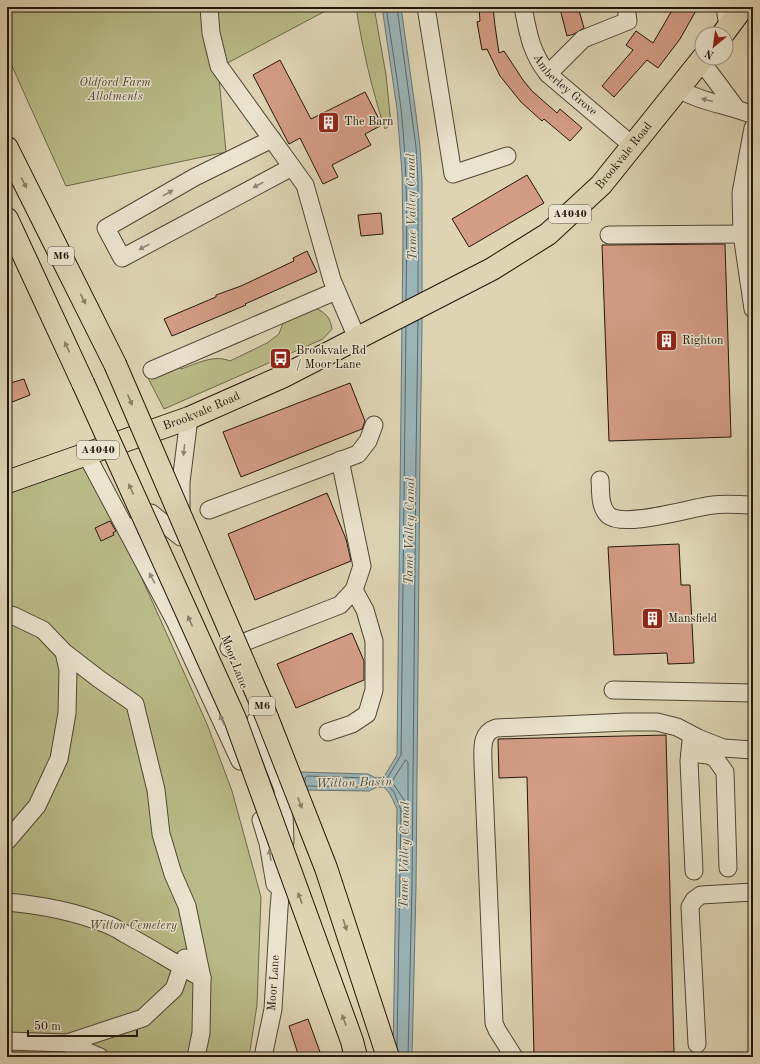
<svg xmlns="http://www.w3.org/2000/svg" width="760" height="1064" font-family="'Old Standard TT',serif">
	<rect width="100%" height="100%" fill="#ded4b3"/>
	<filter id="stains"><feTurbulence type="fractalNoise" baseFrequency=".005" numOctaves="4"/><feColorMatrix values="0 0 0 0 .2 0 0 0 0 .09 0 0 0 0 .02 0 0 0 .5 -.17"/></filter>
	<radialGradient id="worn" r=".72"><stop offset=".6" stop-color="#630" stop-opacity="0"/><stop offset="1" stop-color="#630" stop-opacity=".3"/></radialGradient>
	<g fill="#b8bb88" stroke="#6d6849">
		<polygon points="7,7 333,7 218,68 226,152 66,186 7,55"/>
		<path d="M356,7H374L386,75L391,124L385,129C372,91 362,46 356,7Z"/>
		<path d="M315,308C326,313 330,317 332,329L323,339L164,409L148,378L178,365L181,369C196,364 214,354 230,361L267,343L279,334L283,323Z"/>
		<polygon points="85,460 131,554 207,724 232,791 261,897 257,1005 249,1057 7,1057 7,495"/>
	</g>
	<polygon fill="#9ab5b9" stroke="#6a7573" points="382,7 401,7 416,114 420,147 422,180 422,328 420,456 416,887 412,1057 393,1057 397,809 390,794 384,787 377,787 369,791 302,790 300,772 368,774 376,778 384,777 397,755 403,236 402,173 397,109"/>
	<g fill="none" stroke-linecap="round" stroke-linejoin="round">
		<g stroke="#5e6662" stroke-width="1">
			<path d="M386,7C391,41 397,75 401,109C408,172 407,236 406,300"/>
			<polyline points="397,7 416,147 418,181 418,293"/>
			<polygon points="406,760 408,762 408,801 406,803 392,782"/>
			<polyline points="305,782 305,778 307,776 367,778 374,782 368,787 307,786"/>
			<polyline points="397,1047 401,810 394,792 385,782 401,755 406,327"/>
			<polyline points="408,1057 412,887 416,456 418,320"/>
		</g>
	</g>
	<g fill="#d49c85" stroke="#22160a">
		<polygon points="479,7 493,7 495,26 499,53 504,51 523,80 532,91 557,113 560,109 582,128 570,141 544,119 542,121 521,102 500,76 487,49 482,50 477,22 480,21"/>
		<polygon points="568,7 578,7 584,28 574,34 567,36 560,9"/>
		<polygon points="674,7 698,7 680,39 658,68 647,60 614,97 602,86 633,50 626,45 636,31 653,43"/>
		<polygon points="280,60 311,119 365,92 382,125 365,134 371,145 332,165 338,177 323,184 300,138 289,144 253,75"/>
		<polygon points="527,175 544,203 469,247 452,219"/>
		<polygon points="381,213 383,234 361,236 358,215"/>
		<polygon points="725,244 731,437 609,441 602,245"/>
		<polygon points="307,251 317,272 245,304 246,305 172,336 164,319 216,297 216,295 241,286 294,261 293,258"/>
		<polygon points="24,379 30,395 7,404 7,384"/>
		<polygon points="350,383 365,421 362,429 241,477 223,432"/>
		<polygon points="327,493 346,539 351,561 255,600 228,534"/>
		<polygon points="110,521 116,531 113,533 114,535 101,541 95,528"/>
		<polygon points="679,544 681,585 690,585 694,663 668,664 667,653 614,655 608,547"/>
		<polygon points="352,633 364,661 364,680 296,708 277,664"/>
		<polygon points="666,735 674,1052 534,1055 527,777 499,778 498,739"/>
		<polygon points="308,1019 320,1052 305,1057 299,1057 289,1026"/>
	</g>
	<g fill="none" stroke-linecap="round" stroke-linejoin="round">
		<defs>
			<g id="minor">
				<polyline points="209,7 211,33 219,66 305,185 332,280 357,338"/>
				<polyline points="426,7 453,174 507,156"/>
				<path id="s1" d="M523,7C528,33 531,53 548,74L633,146"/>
				<polyline points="725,7 728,27"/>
				<polyline points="700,62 710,73 736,108"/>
				<polyline points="548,74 583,39 628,21 626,7"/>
				<path d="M679,89C700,102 729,105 753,115"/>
				<polyline points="753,128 741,193 742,234 753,309"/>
				<polyline points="272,139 195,177 106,228 122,258 292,167"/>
				<polyline points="609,235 742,234"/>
				<polyline points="152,370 336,291"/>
				<polyline points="86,454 175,621 240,761"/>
				<path d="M600,480C601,491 599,506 608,515C624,529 692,507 713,505C726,503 740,505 753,505"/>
				<polyline points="209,510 358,454 368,441 374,425"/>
				<polyline points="181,512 181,482 189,418"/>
				<polyline points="137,524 151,513 181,537"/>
				<polyline points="7,614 14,616 43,630 64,652 99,679 135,704 156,790 161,834 173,874 187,906 202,978 201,1033 196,1057"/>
				<polyline points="229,648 340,605 354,590 362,566 340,460"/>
				<polyline points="613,690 753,693"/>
				<polyline points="256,720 283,789 285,840 279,908 273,1009 263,1057"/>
				<polyline points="328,732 352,724 367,714 374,690 374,641 365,610 354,590"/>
				<polyline points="691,741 689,761 694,871"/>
				<polyline points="690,753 708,755 715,758 725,772 728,868"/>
				<polyline points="261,820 268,843 275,884"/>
				<polyline points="7,841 37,806 59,759 67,713 68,670 64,652"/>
				<path d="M7,902C40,905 74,911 106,924C112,926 119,930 125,934C151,948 176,964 202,978"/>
				<polyline points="7,1041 67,1043 100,1057"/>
				<polyline points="67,1043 143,1018 174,989 185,958"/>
				<polyline points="697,1044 690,907 694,900 701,895 753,892"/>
				<path d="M514,1057L497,1030L494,1023L483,764C483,750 480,733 496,728L626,722H657L677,727L698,738L723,748L753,750"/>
			</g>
			<g id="major">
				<polyline points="723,34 743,7"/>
				<path id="s2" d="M7,482L189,418L282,377L492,269L548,234L601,185L703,58"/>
			</g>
			<g id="highway">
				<polyline points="7,148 115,364"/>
				<polyline points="7,219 83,383"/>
			</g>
		</defs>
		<use href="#minor" stroke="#514634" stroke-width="19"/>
		<use href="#major" stroke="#22160a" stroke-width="24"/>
		<use href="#highway" stroke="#22160a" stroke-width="24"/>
		<use href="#minor" stroke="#eae3ce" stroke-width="17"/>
		<use href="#major" stroke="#ded4b3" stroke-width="22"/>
		<use href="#highway" stroke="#ded4b3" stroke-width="22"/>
		<defs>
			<g id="highway-bridge">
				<polyline points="115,364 264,710 326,868 388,1057"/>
				<polyline points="83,383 235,719 352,1041 356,1057"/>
			</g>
		</defs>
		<use href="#highway-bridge" stroke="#22160a" stroke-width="24" stroke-linecap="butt"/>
		<use href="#highway-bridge" stroke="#ded4b3" stroke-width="22"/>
	</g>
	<defs><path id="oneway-solid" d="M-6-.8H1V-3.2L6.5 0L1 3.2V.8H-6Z"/></defs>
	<g fill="#908776">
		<use href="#oneway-solid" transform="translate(707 100) rotate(-165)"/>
		<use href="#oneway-solid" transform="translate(258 185) rotate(152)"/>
		<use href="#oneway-solid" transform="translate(168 193) rotate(-29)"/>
		<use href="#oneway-solid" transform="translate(144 247) rotate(152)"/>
		<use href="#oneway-solid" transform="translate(184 450) rotate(97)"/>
		<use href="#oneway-solid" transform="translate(152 578) rotate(-118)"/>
		<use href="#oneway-solid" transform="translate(222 720) rotate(-115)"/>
		<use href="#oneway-solid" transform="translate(270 855) rotate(-100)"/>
	</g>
	<g fill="#897e67">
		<use href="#oneway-solid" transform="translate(24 183) rotate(63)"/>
		<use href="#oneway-solid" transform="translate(83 299) rotate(63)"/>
		<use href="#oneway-solid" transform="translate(67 347) rotate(-115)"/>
		<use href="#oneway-solid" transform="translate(130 400) rotate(67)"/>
		<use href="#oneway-solid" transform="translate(131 489) rotate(-114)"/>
		<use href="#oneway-solid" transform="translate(190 621) rotate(-114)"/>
		<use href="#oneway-solid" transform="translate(300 803) rotate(69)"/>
		<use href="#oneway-solid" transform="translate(300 898) rotate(-110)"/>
		<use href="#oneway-solid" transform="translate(345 925) rotate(72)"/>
		<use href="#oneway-solid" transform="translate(344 1020) rotate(-110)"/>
	</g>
	<defs>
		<symbol id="building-square" viewBox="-11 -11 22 22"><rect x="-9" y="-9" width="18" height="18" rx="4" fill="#8f2418" stroke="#eae3ce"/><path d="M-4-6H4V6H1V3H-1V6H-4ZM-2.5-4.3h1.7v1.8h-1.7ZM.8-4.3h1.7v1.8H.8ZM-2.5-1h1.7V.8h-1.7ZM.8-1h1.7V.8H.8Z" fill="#fff"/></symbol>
		<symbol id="bus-square" viewBox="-11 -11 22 22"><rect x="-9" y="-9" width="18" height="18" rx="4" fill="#8f2418" stroke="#eae3ce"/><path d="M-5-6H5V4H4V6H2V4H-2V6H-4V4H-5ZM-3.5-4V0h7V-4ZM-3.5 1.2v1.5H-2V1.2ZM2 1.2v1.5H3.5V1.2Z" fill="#fff"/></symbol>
	</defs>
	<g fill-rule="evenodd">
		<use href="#building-square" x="316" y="110" width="25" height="25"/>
		<use href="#building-square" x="654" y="328" width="25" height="25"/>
		<use href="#bus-square" x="268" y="346" width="25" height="25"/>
		<use href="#building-square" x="640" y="606" width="25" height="25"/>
	</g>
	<g text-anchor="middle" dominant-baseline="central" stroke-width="3" stroke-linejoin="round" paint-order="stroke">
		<g fill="#eae3ce" stroke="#5e5445" stroke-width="1">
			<rect x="549" y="205" width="42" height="18" rx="3"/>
			<rect x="48" y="247" width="26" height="18" rx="3"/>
			<rect x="77" y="441" width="42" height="18" rx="3"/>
			<rect x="249" y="697" width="26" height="18" rx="3"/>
		</g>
		<g font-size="11" font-weight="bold" fill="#22160a">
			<text x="570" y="214">A4040</text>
			<text x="61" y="256">M6</text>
			<text x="98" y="450">A4040</text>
			<text x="262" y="706">M6</text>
		</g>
		<g font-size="12" font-style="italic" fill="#4f4830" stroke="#eae3ce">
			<text x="115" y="83">Oldford Farm<tspan x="115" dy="14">Allotments</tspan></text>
			<text x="133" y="926">Witton Cemetery</text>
		</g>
		<g font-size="12" fill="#22160a" stroke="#eae3ce">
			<text stroke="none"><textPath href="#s1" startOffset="92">Amberley Grove</textPath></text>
			<text stroke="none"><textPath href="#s2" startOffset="706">Brookvale Road</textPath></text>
			<text stroke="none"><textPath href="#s2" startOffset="207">Brookvale Road</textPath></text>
			<text transform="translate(234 662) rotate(69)">Moor Lane</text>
			<text transform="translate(274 983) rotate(-86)">Moor Lane</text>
		</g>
		<g font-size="12" fill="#22160a" stroke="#eae3ce" text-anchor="start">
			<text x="344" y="122">The Barn</text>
			<text x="682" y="341">Righton</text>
			<text x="296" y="351">Brookvale Rd<tspan x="296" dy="14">/ Moor Lane</tspan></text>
			<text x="668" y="619">Mansfield</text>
		</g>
		<g font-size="13" font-style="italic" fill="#4c4e47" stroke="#eae3ce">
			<text transform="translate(412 207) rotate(-91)">Tame Valley Canal</text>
			<text transform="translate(410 531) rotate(-89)">Tame Valley Canal</text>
			<text transform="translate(354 783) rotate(-2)">Witton Basin</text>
			<text transform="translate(405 855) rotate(-89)">Tame Valley Canal</text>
		</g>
	</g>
	<rect width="760" height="1064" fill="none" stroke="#ded4b3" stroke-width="24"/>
	<rect x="8" y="8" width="744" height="1048" fill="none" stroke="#22160a" stroke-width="2"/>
	<rect x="12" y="12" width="736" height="1040" fill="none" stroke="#22160a"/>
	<g transform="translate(714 46) rotate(209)"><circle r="19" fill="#eae3ce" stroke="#9a9180"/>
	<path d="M0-3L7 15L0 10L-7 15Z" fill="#8f2418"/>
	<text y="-6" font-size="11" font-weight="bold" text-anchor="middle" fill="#22160a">N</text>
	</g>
	<path d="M28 1030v6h109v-6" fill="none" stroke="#22160a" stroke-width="2"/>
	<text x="34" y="1030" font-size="12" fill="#22160a" stroke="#eae3ce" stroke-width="3" paint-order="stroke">50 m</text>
	<rect width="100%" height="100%" filter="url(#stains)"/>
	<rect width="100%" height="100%" fill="url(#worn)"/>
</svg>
